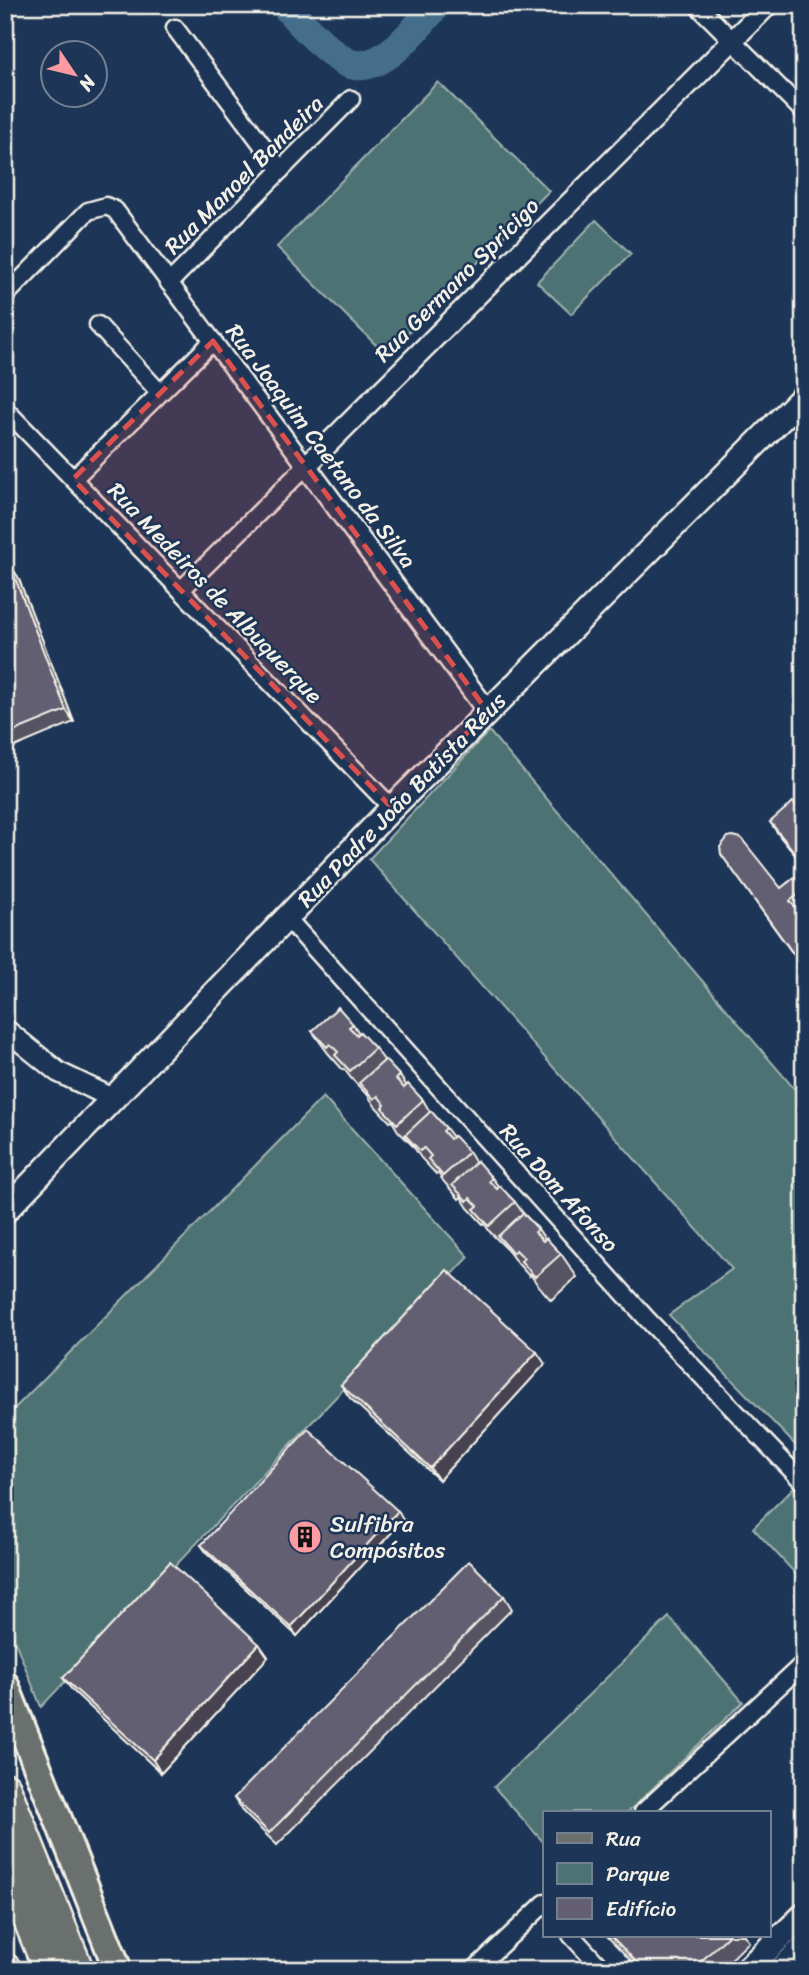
<svg xmlns="http://www.w3.org/2000/svg" width="809" height="1975" font-family="Sriracha,sans-serif">
	<rect width="100%" height="100%" fill="#1d3557"/>
	<filter id="ink" filterUnits="userSpaceOnUse"><feTurbulence type="fractalNoise" baseFrequency=".0143" numOctaves="2"/><feDisplacementMap in="SourceGraphic" scale="14" xChannelSelector="R" yChannelSelector="G"/><feConvolveMatrix kernelMatrix="1 2 1 2 8 2 1 2 1" color-interpolation-filters="sRGB"/></filter>
	<g filter="url(#ink)">
		<g fill="#4e7273" stroke="#a1b2ae" stroke-width="2">
			<polygon points="438,82 549,191 386,355 277,247"/>
			<polygon points="596,220 631,254 571,314 537,282"/>
			<polygon points="489,731 804,1100 804,1454 669,1315 732,1269 369,859"/>
			<polygon points="323,1097 469,1257 41,1707 5,1616 5,1418"/>
			<polygon points="795,1486 804,1490 804,1583 753,1528"/>
			<polygon points="669,1617 743,1702 628,1812 545,1812 545,1844 494,1787"/>
		</g>
		<g fill="none" stroke-linecap="round" stroke-linejoin="round">
			<path stroke="#446e8a" stroke-width="30" d="M285,5C297,20 310,32 323,45C333,53 342,63 355,65C386,69 418,26 436,5"/>
			<defs>
				<g id="minor">
					<polyline points="697,5 804,112"/>
					<polyline points="175,28 281,170"/>
					<polyline points="169,283 351,99"/>
					<polyline points="5,296 88,211 106,206 115,210 306,466 181,590"/>
					<polyline points="98,325 160,393"/>
					<polyline points="5,409 392,808"/>
					<polyline points="73,479 213,341"/>
					<polyline points="287,918 647,1319 804,1483"/>
					<polyline points="643,1812 804,1663"/>
					<polyline points="571,1935 603,1970"/>
					<polyline points="474,1970 545,1903"/>
				</g>
				<g id="tertiary">
					<polyline points="488,712 306,466 768,5"/>
					<polyline points="5,1029 58,1072 112,1098"/>
				</g>
				<g id="secondary">
					<polyline points="5,1211 392,808 804,396"/>
					<polyline points="746,1970 804,1915"/>
					<polyline points="780,1970 804,1947"/>
				</g>
				<polyline id="primary" points="5,1685 118,1970"/>
				<g id="motorway">
					<polyline points="5,1788 78,1970"/>
					<polyline points="5,1860 49,1970"/>
					<polyline points="5,1969 6,1970"/>
				</g>
			</defs>
			<use href="#minor" stroke="#f4f1e8" stroke-width="21"/>
			<use href="#tertiary" stroke="#f4f1e8" stroke-width="24"/>
			<use href="#secondary" stroke="#f4f1e8" stroke-width="28"/>
			<use href="#primary" stroke="#f4f1e8" stroke-width="32"/>
			<use href="#motorway" stroke="#f4f1e8" stroke-width="35"/>
			<use href="#minor" stroke="#1d3557" stroke-width="16"/>
			<use href="#tertiary" stroke="#1d3557" stroke-width="19"/>
			<use href="#secondary" stroke="#1d3557" stroke-width="23"/>
			<use href="#primary" stroke="#6b706d" stroke-width="26"/>
			<use href="#motorway" stroke="#6b706d" stroke-width="30"/>
		</g>
		<g fill="#565263" stroke="#f4f1e8" stroke-width="2">
			<polygon points="10,565 18,577 74,722 5,751 5,567"/>
			<polygon points="804,816 804,866 781,838 770,822"/>
			<polygon points="721,854 781,888 804,870 804,915 802,917 804,919 804,969"/>
			<polygon points="353,1024 359,1033 375,1048 384,1060 400,1076 406,1085 423,1100 430,1112 446,1128 453,1137 469,1152 476,1163 492,1178 499,1187 515,1202 523,1213 538,1229 545,1239 561,1254 577,1277 551,1300 537,1284 530,1274 529,1276 514,1259 506,1248 490,1232 484,1223 483,1224 468,1208 461,1197 459,1199 444,1182 438,1173 436,1174 421,1158 413,1146 398,1131 392,1121 390,1122 375,1106 367,1094 366,1094 351,1078 344,1069 343,1070 328,1053 312,1031"/>
			<polygon points="545,1364 439,1480 350,1398 341,1385"/>
			<polygon points="403,1520 297,1636 207,1553 201,1545"/>
			<polygon points="504,1596 512,1609 277,1845 242,1811 234,1798"/>
			<polygon points="259,1644 268,1657 161,1773 72,1690 63,1678"/>
			<polygon points="606,1935 744,1935 749,1942 720,1970 640,1970"/>
		</g>
		<g fill="#464250" stroke="#f4f1e8" stroke-width="2">
			<polygon points="10,565 18,577 74,722 66,710"/>
			<polygon points="537,1352 545,1364 439,1480 430,1468"/>
			<polygon points="398,1511 403,1520 297,1636 291,1627"/>
			<polygon points="259,1644 268,1657 161,1773 153,1760"/>
		</g>
		<g fill="#645f73" stroke="#f4f1e8" stroke-width="2">
			<polygon points="10,565 66,710 5,735 5,567"/>
			<polygon points="793,802 804,816 804,864 770,822"/>
			<polygon points="732,836 741,838 781,888 804,870 804,890 790,901 804,919 804,965 798,960 721,854 720,847 728,837"/>
			<polygon points="338,1007 353,1024 349,1027 357,1035 360,1032 375,1048 350,1071 335,1055 338,1052 330,1044 327,1047 312,1031"/>
			<polygon points="385,1060 400,1076 396,1079 404,1088 408,1084 423,1100 397,1124 382,1108 385,1105 378,1096 374,1099 359,1083"/>
			<polygon points="431,1111 446,1128 443,1131 450,1139 454,1136 469,1152 443,1176 428,1159 431,1156 424,1148 420,1151 405,1135"/>
			<polygon points="477,1161 492,1178 489,1181 497,1189 500,1186 515,1202 489,1226 474,1209 478,1206 470,1198 467,1201 452,1185"/>
			<polygon points="523,1213 538,1229 535,1232 543,1241 546,1238 561,1254 535,1277 521,1261 524,1258 516,1250 513,1253 498,1236"/>
			<polygon points="447,1270 537,1352 430,1468 341,1385"/>
			<polygon points="308,1429 398,1511 291,1627 201,1545"/>
			<polygon points="469,1561 504,1596 269,1833 234,1798"/>
			<polygon points="170,1562 259,1644 153,1760 63,1678"/>
			<polygon points="610,1935 729,1935 692,1970 644,1970"/>
			<polygon points="804,1957 804,1970 790,1970"/>
		</g>
	</g>
	<path fill="#dc504e" fill-opacity="0.2" stroke="#dc504e" stroke-width="5" stroke-dasharray="14 9" stroke-linejoin="round" d="M213,341L488,712L392,808L73,479Z"/>
	<defs>
		<symbol id="building-disc" viewBox="-11 -11 22 22"><circle r="9.5" fill="#ff9aa2" stroke="#1d3557"/><path d="M-4-6H4V6H1V3H-1V6H-4ZM-2.5-4.3h1.7v1.8h-1.7ZM.8-4.3h1.7v1.8H.8ZM-2.5-1h1.7V.8h-1.7ZM.8-1h1.7V.8H.8Z" fill="#111"/></symbol>
	</defs>
	<g fill-rule="evenodd">
		<use href="#building-disc" x="286" y="1518" width="38" height="38"/>
	</g>
	<g text-anchor="middle" dominant-baseline="central" stroke-width="5" stroke-linejoin="round" paint-order="stroke">
		<g font-size="23" fill="#f4f1e8" stroke="#1d3557">
			<text transform="translate(244 175) rotate(-45)">Rua Manoel Bandeira</text>
			<text transform="translate(457 280) rotate(-45)">Rua Germano Spricigo</text>
			<text transform="translate(321 446) rotate(53)">Rua Joaquim Caetano da Silva</text>
			<text transform="translate(215 593) rotate(46)">Rua Medeiros de Albuquerque</text>
			<text transform="translate(402 800) rotate(-46)">Rua Padre João Batista Réus</text>
			<text transform="translate(559 1188) rotate(48)">Rua Dom Afonso</text>
		</g>
		<g font-size="23" fill="#f4f1e8" stroke="#1d3557" text-anchor="start">
			<text x="330" y="1524">Sulfibra<tspan x="330" dy="26">Compósitos</tspan></text>
		</g>
	</g>
	<rect width="809" height="1975" fill="none" stroke="#1d3557" stroke-width="28"/>
	<rect x="14" y="14" width="781" height="1947" fill="none" stroke="#f4f1e8" stroke-width="2.5" filter="url(#ink)"/>
	<rect x="543" y="1811" width="228" height="126" fill="#1d3557" stroke="#738091" stroke-width="2"/>
	<rect x="557" y="1833" width="35" height="10" fill="#6b706d" stroke="#738091" stroke-width="2"/>
	<text x="606" y="1846" font-size="21" fill="#f4f1e8">Rua</text>
	<rect x="557" y="1863" width="35" height="21" fill="#4e7273" stroke="#738091" stroke-width="2"/>
	<text x="606" y="1881" font-size="21" fill="#f4f1e8">Parque</text>
	<rect x="557" y="1898" width="35" height="21" fill="#645f73" stroke="#738091" stroke-width="2"/>
	<text x="606" y="1916" font-size="21" fill="#f4f1e8">Edifício</text>
	<g transform="translate(74 74) rotate(125)"><circle r="33" fill="#1d3557" stroke="#738091" stroke-width="2"/>
	<path d="M0-5L12 26L0 18L-12 26Z" fill="#ff9aa2"/>
	<text y="-10" font-size="19" font-weight="bold" text-anchor="middle" fill="#f4f1e8">N</text>
	</g>
</svg>
